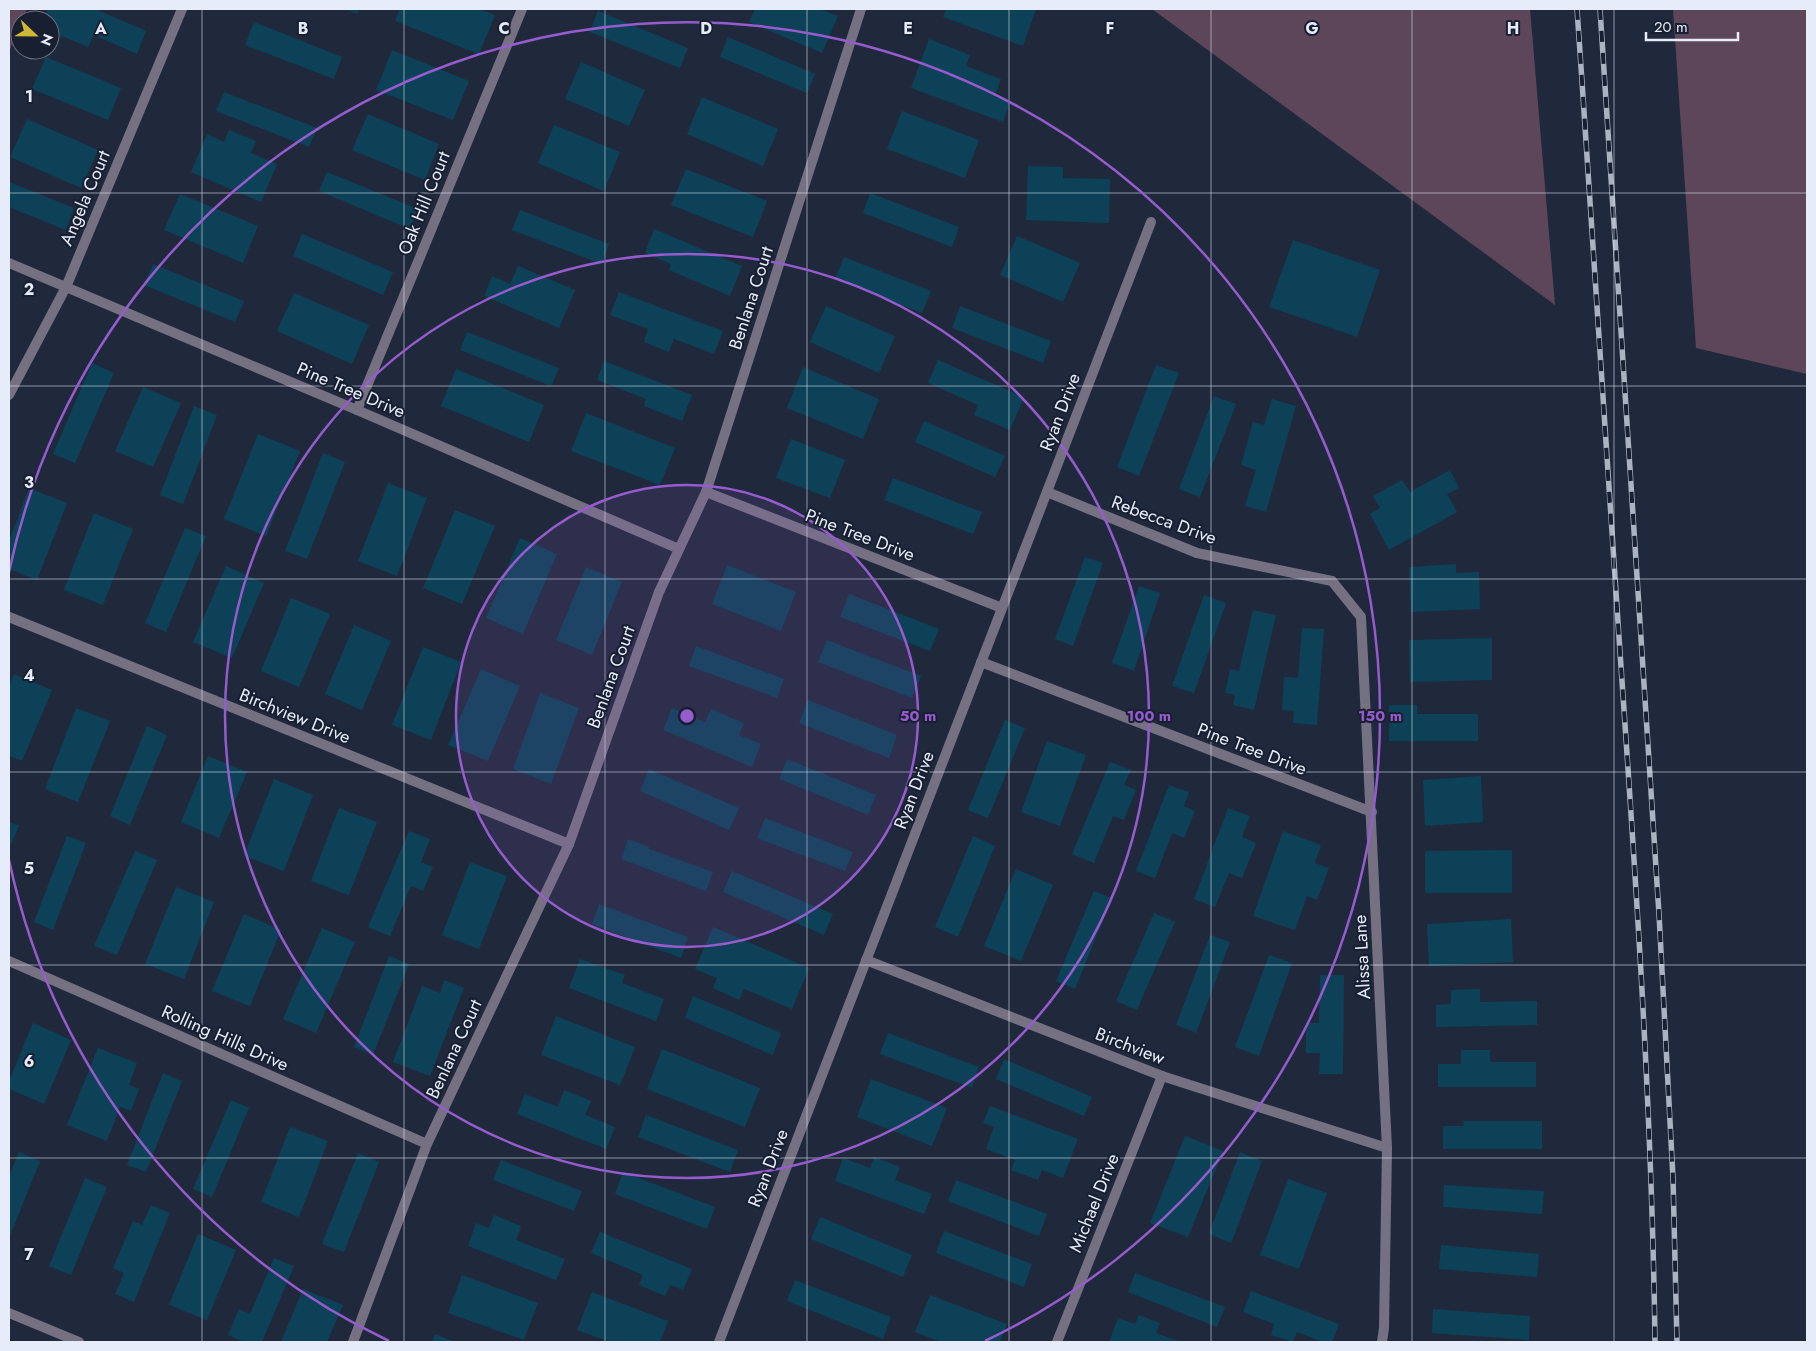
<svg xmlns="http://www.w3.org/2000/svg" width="1816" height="1351" font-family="Jost,sans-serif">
	<rect width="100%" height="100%" fill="#20293c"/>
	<g fill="#5d4659">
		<polygon points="9,9 27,9 22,20 20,20 20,25 9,52"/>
		<polygon points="1152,9 1530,9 1555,305"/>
		<polygon points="1673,9 1807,9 1807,374 1696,348"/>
	</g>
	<g fill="#0d4157">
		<polygon points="48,9 95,9 146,31 137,54 94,35 88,47 50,31 50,20 43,20"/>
		<polygon points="346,9 359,9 357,14"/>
		<polygon points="400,9 479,9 495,15 479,54 395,21"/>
		<polygon points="755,9 819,9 838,16 822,53 749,22"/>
		<polygon points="946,9 1036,9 1023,46 943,17"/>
		<polygon points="598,11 688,48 680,68 590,32"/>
		<polygon points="254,22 342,57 334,79 245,45"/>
		<polygon points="728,37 815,74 807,93 720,57"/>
		<polygon points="929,39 970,55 966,66 1001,79 995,96 1010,102 1003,122 911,88"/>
		<polygon points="392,50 469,81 453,120 376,90"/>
		<polygon points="46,57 121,88 108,120 32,89"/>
		<polygon points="581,62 645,90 629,126 565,99"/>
		<polygon points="224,92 317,128 309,147 216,111"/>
		<polygon points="702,97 778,129 763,166 687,134"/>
		<polygon points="902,111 979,140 965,178 887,149"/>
		<polygon points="368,114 439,144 425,180 352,150"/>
		<polygon points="27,119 98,150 81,188 10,157"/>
		<polygon points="554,125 620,152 604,191 538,163"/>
		<polygon points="229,130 256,141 251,153 277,164 261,202 191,172 207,134 224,142"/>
		<polygon points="1028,166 1063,167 1063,178 1110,179 1109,223 1026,220"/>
		<polygon points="686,169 767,201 753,237 671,205"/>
		<polygon points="327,172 418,209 410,229 319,191"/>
		<polygon points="9,182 74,208 66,230 9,207"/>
		<polygon points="870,193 959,227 952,247 863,213"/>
		<polygon points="180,194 258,226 243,263 164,230"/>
		<polygon points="520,210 609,244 602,264 512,230"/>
		<polygon points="654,229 742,266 730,296 669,270 671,264 645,253"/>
		<polygon points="302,234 393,272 383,295 293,256"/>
		<polygon points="1017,236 1080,263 1063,302 1000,275"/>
		<polygon points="1293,240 1380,270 1357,337 1269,307"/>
		<polygon points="844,257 931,291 922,313 835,279"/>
		<polygon points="153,264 244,301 235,322 144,285"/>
		<polygon points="518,266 575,290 559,328 484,296 492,276 510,284"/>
		<polygon points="619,292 723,331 714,354 674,339 669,352 644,342 648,329 610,315"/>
		<polygon points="294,293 369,325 352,364 277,331"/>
		<polygon points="826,306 895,336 879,373 810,342"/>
		<polygon points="960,306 1051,341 1043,363 952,328"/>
		<polygon points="467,332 559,368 551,386 460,350"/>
		<polygon points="938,360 1024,397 1010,430 974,415 978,405 928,383"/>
		<polygon points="604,361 692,395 682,421 644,406 646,399 597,380"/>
		<polygon points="92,363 114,373 75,463 53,454"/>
		<polygon points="1156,365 1179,373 1139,476 1117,467"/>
		<polygon points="803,367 879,399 863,439 787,408"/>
		<polygon points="456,369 544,405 529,442 441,406"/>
		<polygon points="143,387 181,403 153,467 115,451"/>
		<polygon points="1214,396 1236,404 1200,497 1179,489"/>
		<polygon points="1272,399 1296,406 1266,512 1245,506 1256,470 1241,465 1253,422 1264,425"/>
		<polygon points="194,406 217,415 183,504 160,495"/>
		<polygon points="586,413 675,448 660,485 571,451"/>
		<polygon points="924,421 1005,456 995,477 915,442"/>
		<polygon points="258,434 300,451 266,536 224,519"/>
		<polygon points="791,439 845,460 830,498 776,478"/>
		<polygon points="323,453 345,462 307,559 285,551"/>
		<polygon points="1450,470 1459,488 1447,494 1457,512 1389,550 1370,514 1380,508 1373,496 1402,480 1410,492"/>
		<polygon points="893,478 982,512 973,534 884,500"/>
		<polygon points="388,483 427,498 397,576 358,561"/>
		<polygon points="29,488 67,503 37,580 9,569 9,541"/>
		<polygon points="455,510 495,526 462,604 423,588"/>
		<polygon points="94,513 133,529 103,605 64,590"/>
		<polygon points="185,528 206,536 166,632 145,623"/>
		<polygon points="520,538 557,554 523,634 486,618"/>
		<polygon points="1085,557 1103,563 1073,646 1055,639"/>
		<polygon points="1456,564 1456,573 1479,572 1480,609 1411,612 1409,567"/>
		<polygon points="727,565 796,592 781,631 712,604"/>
		<polygon points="226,566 264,583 232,658 193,642"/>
		<polygon points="586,567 622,582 592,655 556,640"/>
		<polygon points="1139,586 1160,593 1134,671 1112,663"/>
		<polygon points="849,594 939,629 930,651 840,617"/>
		<polygon points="1204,595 1226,603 1194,693 1172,686"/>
		<polygon points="291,598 330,614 299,687 261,671"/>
		<polygon points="1253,610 1276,615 1254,710 1233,705 1235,695 1225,693 1230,669 1239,671"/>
		<polygon points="354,625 391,641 362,710 325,694"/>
		<polygon points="1302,628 1324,629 1317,725 1293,723 1294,711 1282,710 1284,677 1298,678"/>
		<polygon points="1492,638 1492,680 1410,682 1409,640"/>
		<polygon points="827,640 921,676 912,698 818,662"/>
		<polygon points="696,646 784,679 777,698 689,666"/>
		<polygon points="423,647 461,662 431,740 392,725"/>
		<polygon points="481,669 520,686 488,761 448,745"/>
		<polygon points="14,674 52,690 22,761 9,756 9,686"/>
		<polygon points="540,693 579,708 551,784 513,769"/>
		<polygon points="808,700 897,735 889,758 799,723"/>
		<polygon points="1389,705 1417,705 1417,714 1478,714 1478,741 1389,741"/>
		<polygon points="76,708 110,721 78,802 45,789"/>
		<polygon points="672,708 705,722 711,709 744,723 739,735 761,744 752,767 663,730"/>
		<polygon points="1005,720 1025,728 988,818 968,810"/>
		<polygon points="147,726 167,735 130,825 110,816"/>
		<polygon points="1047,741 1086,755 1060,826 1021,812"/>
		<polygon points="208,756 247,772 219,838 181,822"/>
		<polygon points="787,759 876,795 868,815 779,779"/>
		<polygon points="1110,762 1131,770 1124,785 1136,790 1124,820 1113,816 1094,863 1072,854"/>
		<polygon points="649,769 739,808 729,830 640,791"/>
		<polygon points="1481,776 1483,822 1425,826 1423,780"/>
		<polygon points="274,779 313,795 284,871 244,856"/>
		<polygon points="1169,785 1189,792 1184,806 1195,811 1184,838 1172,833 1155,878 1136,871"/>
		<polygon points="339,808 377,822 349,895 311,881"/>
		<polygon points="1228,808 1250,816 1242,837 1256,843 1242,878 1229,873 1215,907 1194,899"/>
		<polygon points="765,818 853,852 845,871 757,838"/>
		<polygon points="9,822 19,826 9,849"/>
		<polygon points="409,831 430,839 421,862 433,867 423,891 411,886 390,936 368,927"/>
		<polygon points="1283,831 1321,845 1315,863 1329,868 1317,900 1307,896 1295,930 1253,916"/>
		<polygon points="67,836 86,843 53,930 34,922"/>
		<polygon points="973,836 995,846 958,937 935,927"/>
		<polygon points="628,839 649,847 649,849 713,872 706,891 621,859"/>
		<polygon points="1512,850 1512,893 1425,893 1425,851"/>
		<polygon points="135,851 157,860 117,955 94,946"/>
		<polygon points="470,862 507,876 479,949 442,935"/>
		<polygon points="1016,869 1053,885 1021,961 984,946"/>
		<polygon points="732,871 833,914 824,935 723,892"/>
		<polygon points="176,887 214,902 184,979 145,964"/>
		<polygon points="1094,891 1112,898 1075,989 1056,981"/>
		<polygon points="599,904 688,937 681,958 592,924"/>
		<polygon points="1154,913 1175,922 1137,1010 1116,1001"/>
		<polygon points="244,914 281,930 250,1006 212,991"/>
		<polygon points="1511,919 1513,962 1429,966 1427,924"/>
		<polygon points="713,927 809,968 792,1009 744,989 739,1000 713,988 717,978 695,969"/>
		<polygon points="322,928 355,942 316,1033 283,1019"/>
		<polygon points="1210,935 1230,942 1196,1033 1176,1025"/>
		<polygon points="1269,955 1292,963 1259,1056 1235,1047"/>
		<polygon points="389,956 409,964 373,1055 354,1047"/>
		<polygon points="580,959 625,975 622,983 664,999 656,1021 569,988"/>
		<polygon points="1320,975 1344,975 1343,1074 1319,1074 1320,1053 1306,1053 1306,1023 1319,1023"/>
		<polygon points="444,980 464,988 430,1076 393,1062 422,986 440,993"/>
		<polygon points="1480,989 1480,1002 1537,1001 1537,1025 1436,1027 1436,1005 1451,1004 1451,990"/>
		<polygon points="693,996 781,1033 773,1055 685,1018"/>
		<polygon points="556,1016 635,1047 620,1085 541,1055"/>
		<polygon points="33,1023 71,1040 44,1104 9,1089 9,1081"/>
		<polygon points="888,1033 979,1067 972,1088 880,1054"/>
		<polygon points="98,1048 137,1063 129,1085 139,1089 131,1111 120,1107 107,1141 67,1125"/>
		<polygon points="662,1049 760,1088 745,1127 647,1089"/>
		<polygon points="1461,1050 1490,1050 1490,1062 1536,1062 1536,1087 1438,1087 1438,1064 1461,1064"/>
		<polygon points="1004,1059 1092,1097 1084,1116 996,1079"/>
		<polygon points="163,1073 182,1081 146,1172 127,1165"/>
		<polygon points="871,1079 947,1108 932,1146 857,1117"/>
		<polygon points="564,1090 591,1101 585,1115 615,1127 606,1149 517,1114 525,1094 558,1107"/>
		<polygon points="231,1100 249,1108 212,1197 193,1189"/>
		<polygon points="990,1106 1078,1139 1063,1178 1042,1170 1038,1180 1011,1170 1015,1160 986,1149 994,1127 983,1123"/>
		<polygon points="646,1115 738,1150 730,1172 638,1137"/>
		<polygon points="1463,1121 1542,1121 1542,1149 1443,1149 1443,1126 1464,1126"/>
		<polygon points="290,1127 328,1141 299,1217 261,1202"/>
		<polygon points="1185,1136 1223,1151 1188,1237 1150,1223"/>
		<polygon points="19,1152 40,1161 9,1238 9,1176"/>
		<polygon points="1240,1152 1262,1161 1231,1243 1209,1234"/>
		<polygon points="358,1153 379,1162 344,1252 322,1244"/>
		<polygon points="874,1157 900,1167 895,1180 932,1194 924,1214 835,1181 843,1158 870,1168"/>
		<polygon points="501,1160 582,1191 574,1211 493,1180"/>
		<polygon points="623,1172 715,1207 707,1229 615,1194"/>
		<polygon points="85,1178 107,1187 71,1275 49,1266"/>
		<polygon points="1288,1179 1327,1193 1299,1269 1260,1255"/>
		<polygon points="956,1180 1047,1214 1039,1236 948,1201"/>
		<polygon points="1444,1185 1544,1191 1542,1214 1443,1207"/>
		<polygon points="151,1205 170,1213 134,1302 115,1294 124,1273 113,1268 133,1221 142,1225"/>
		<polygon points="494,1215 521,1226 516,1240 565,1259 556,1280 468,1246 476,1223 489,1228"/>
		<polygon points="820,1217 912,1255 903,1277 811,1239"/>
		<polygon points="944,1231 1032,1264 1024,1287 936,1253"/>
		<polygon points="600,1232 692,1269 683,1290 670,1285 665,1296 639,1285 643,1275 591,1253"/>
		<polygon points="198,1234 236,1250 207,1320 169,1305"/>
		<polygon points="1441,1245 1539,1254 1537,1277 1439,1269"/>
		<polygon points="274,1258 294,1266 262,1342 244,1342 228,1335 239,1309 250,1314"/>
		<polygon points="1135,1273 1225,1307 1217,1327 1128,1292"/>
		<polygon points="462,1275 538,1303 524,1340 448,1313"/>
		<polygon points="795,1280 891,1317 883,1339 787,1301"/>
		<polygon points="303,1289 343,1305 327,1342 281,1342"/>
		<polygon points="1251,1291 1339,1324 1332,1342 1323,1342 1297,1332 1293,1342 1271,1335 1274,1324 1243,1312"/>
		<polygon points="592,1292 668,1321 660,1342 610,1342 577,1330"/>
		<polygon points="930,1295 1007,1324 1000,1342 941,1342 915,1332"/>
		<polygon points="1433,1309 1530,1316 1529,1340 1432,1333"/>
		<polygon points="1139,1315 1160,1323 1156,1333 1181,1342 1109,1342 1118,1318 1135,1324"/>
		<polygon points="435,1334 455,1342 432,1342"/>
	</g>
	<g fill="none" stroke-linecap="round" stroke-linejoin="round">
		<g stroke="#767083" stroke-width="10">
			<polyline points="9,263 357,410 679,549"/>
			<polyline points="9,395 66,287 182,9"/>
			<polyline points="357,410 522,9"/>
			<polyline points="706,492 1002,608"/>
			<polyline points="1047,492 1197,553 1332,581 1361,617 1387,1148 1384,1328 1382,1342"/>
			<polyline points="9,617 569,844"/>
			<polyline points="981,662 1372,812"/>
			<polyline points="866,960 1162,1076 1387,1148"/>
			<polyline points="9,961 427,1144"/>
			<polyline points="9,1313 79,1342"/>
			<polyline points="353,1342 427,1144 569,844 659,592 706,492 861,9"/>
			<polyline points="719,1342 1151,222"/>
			<polyline points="1057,1342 1162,1076"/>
		</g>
		<defs>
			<g id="rail">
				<path d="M1577,9C1592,223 1605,437 1620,652C1636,882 1652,1112 1655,1342"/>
				<polyline points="1600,9 1659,914 1673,1178 1677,1342"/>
			</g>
		</defs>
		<use href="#rail" stroke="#abb2c1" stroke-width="5.5"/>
		<use href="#rail" stroke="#171f31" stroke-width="4" stroke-dasharray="11" stroke-linecap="butt"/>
	</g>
	<path fill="none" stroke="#e6ecf9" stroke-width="1" stroke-opacity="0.55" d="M202,9V1342M404,9V1342M605,9V1342M807,9V1342M1009,9V1342M1211,9V1342M1412,9V1342M1614,9V1342M9,193H1807M9,386H1807M9,579H1807M9,772H1807M9,965H1807M9,1158H1807"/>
	<circle cx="687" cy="716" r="231" fill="#965cce" fill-opacity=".12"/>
	<g fill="none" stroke="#965cce" stroke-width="2.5">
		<circle cx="687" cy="716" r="231"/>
		<circle cx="687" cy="716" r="462"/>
		<path d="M389 1341A693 693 0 0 1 9 860M9 572A693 693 0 1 1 985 1341"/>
	</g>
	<g text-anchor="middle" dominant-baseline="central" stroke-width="4" stroke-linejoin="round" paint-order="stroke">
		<g font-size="18" fill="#e6ecf9" stroke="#171f31">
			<text transform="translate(85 198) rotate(-67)">Angela Court</text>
			<text transform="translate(424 203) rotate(-68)">Oak Hill Court</text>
			<text transform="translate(751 298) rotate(-72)">Benlana Court</text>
			<text transform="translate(351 390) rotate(23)">Pine Tree Drive</text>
			<text transform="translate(1060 412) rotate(-69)">Ryan Drive</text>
			<text transform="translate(1164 520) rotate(20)">Rebecca Drive</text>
			<text transform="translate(860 535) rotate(21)">Pine Tree Drive</text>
			<text transform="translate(611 677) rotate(-70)">Benlana Court</text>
			<text transform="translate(295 716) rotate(22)">Birchview Drive</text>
			<text transform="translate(1252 749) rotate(21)">Pine Tree Drive</text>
			<text transform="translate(914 790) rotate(-69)">Ryan Drive</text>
			<text transform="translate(1362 957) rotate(-93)">Alissa Lane</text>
			<text transform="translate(225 1038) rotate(24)">Rolling Hills Drive</text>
			<text transform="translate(1130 1046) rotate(21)">Birchview</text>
			<text transform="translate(454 1049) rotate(-65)">Benlana Court</text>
			<text transform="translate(768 1168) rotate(-69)">Ryan Drive</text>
			<text transform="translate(1094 1203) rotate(-68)">Michael Drive</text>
		</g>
	</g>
	<g font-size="16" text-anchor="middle" font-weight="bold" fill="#e6ecf9" stroke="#171f31" stroke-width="4" stroke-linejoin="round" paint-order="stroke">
		<text x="101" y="34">A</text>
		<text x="303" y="34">B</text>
		<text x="504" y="34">C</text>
		<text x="706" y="34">D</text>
		<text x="908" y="34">E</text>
		<text x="1110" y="34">F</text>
		<text x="1312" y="34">G</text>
		<text x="1513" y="34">H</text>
		<text x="29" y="102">1</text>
		<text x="29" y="295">2</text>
		<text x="29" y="488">3</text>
		<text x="29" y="681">4</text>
		<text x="29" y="874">5</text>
		<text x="29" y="1067">6</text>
		<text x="29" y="1260">7</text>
	</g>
	<circle cx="687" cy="716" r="8" fill="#965cce" stroke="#171f31" stroke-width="2.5"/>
	<g font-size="15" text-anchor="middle" font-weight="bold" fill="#965cce" stroke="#171f31" stroke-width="4" stroke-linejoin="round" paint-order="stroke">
		<text x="918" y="721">50 m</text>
		<text x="1149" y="721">100 m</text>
		<text x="1380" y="721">150 m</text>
	</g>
	<rect width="1816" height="1351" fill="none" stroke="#e6ecf9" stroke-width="20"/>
	<g transform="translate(35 35) rotate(112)"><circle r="24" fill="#171f31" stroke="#6a7181"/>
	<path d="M0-4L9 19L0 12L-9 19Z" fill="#d1b736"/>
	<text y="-8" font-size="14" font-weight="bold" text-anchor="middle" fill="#e6ecf9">N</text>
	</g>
	<path d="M1646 32v8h92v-8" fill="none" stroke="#e6ecf9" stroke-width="2.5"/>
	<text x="1654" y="32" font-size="15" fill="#e6ecf9" stroke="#171f31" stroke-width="4" paint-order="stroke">20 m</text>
</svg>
